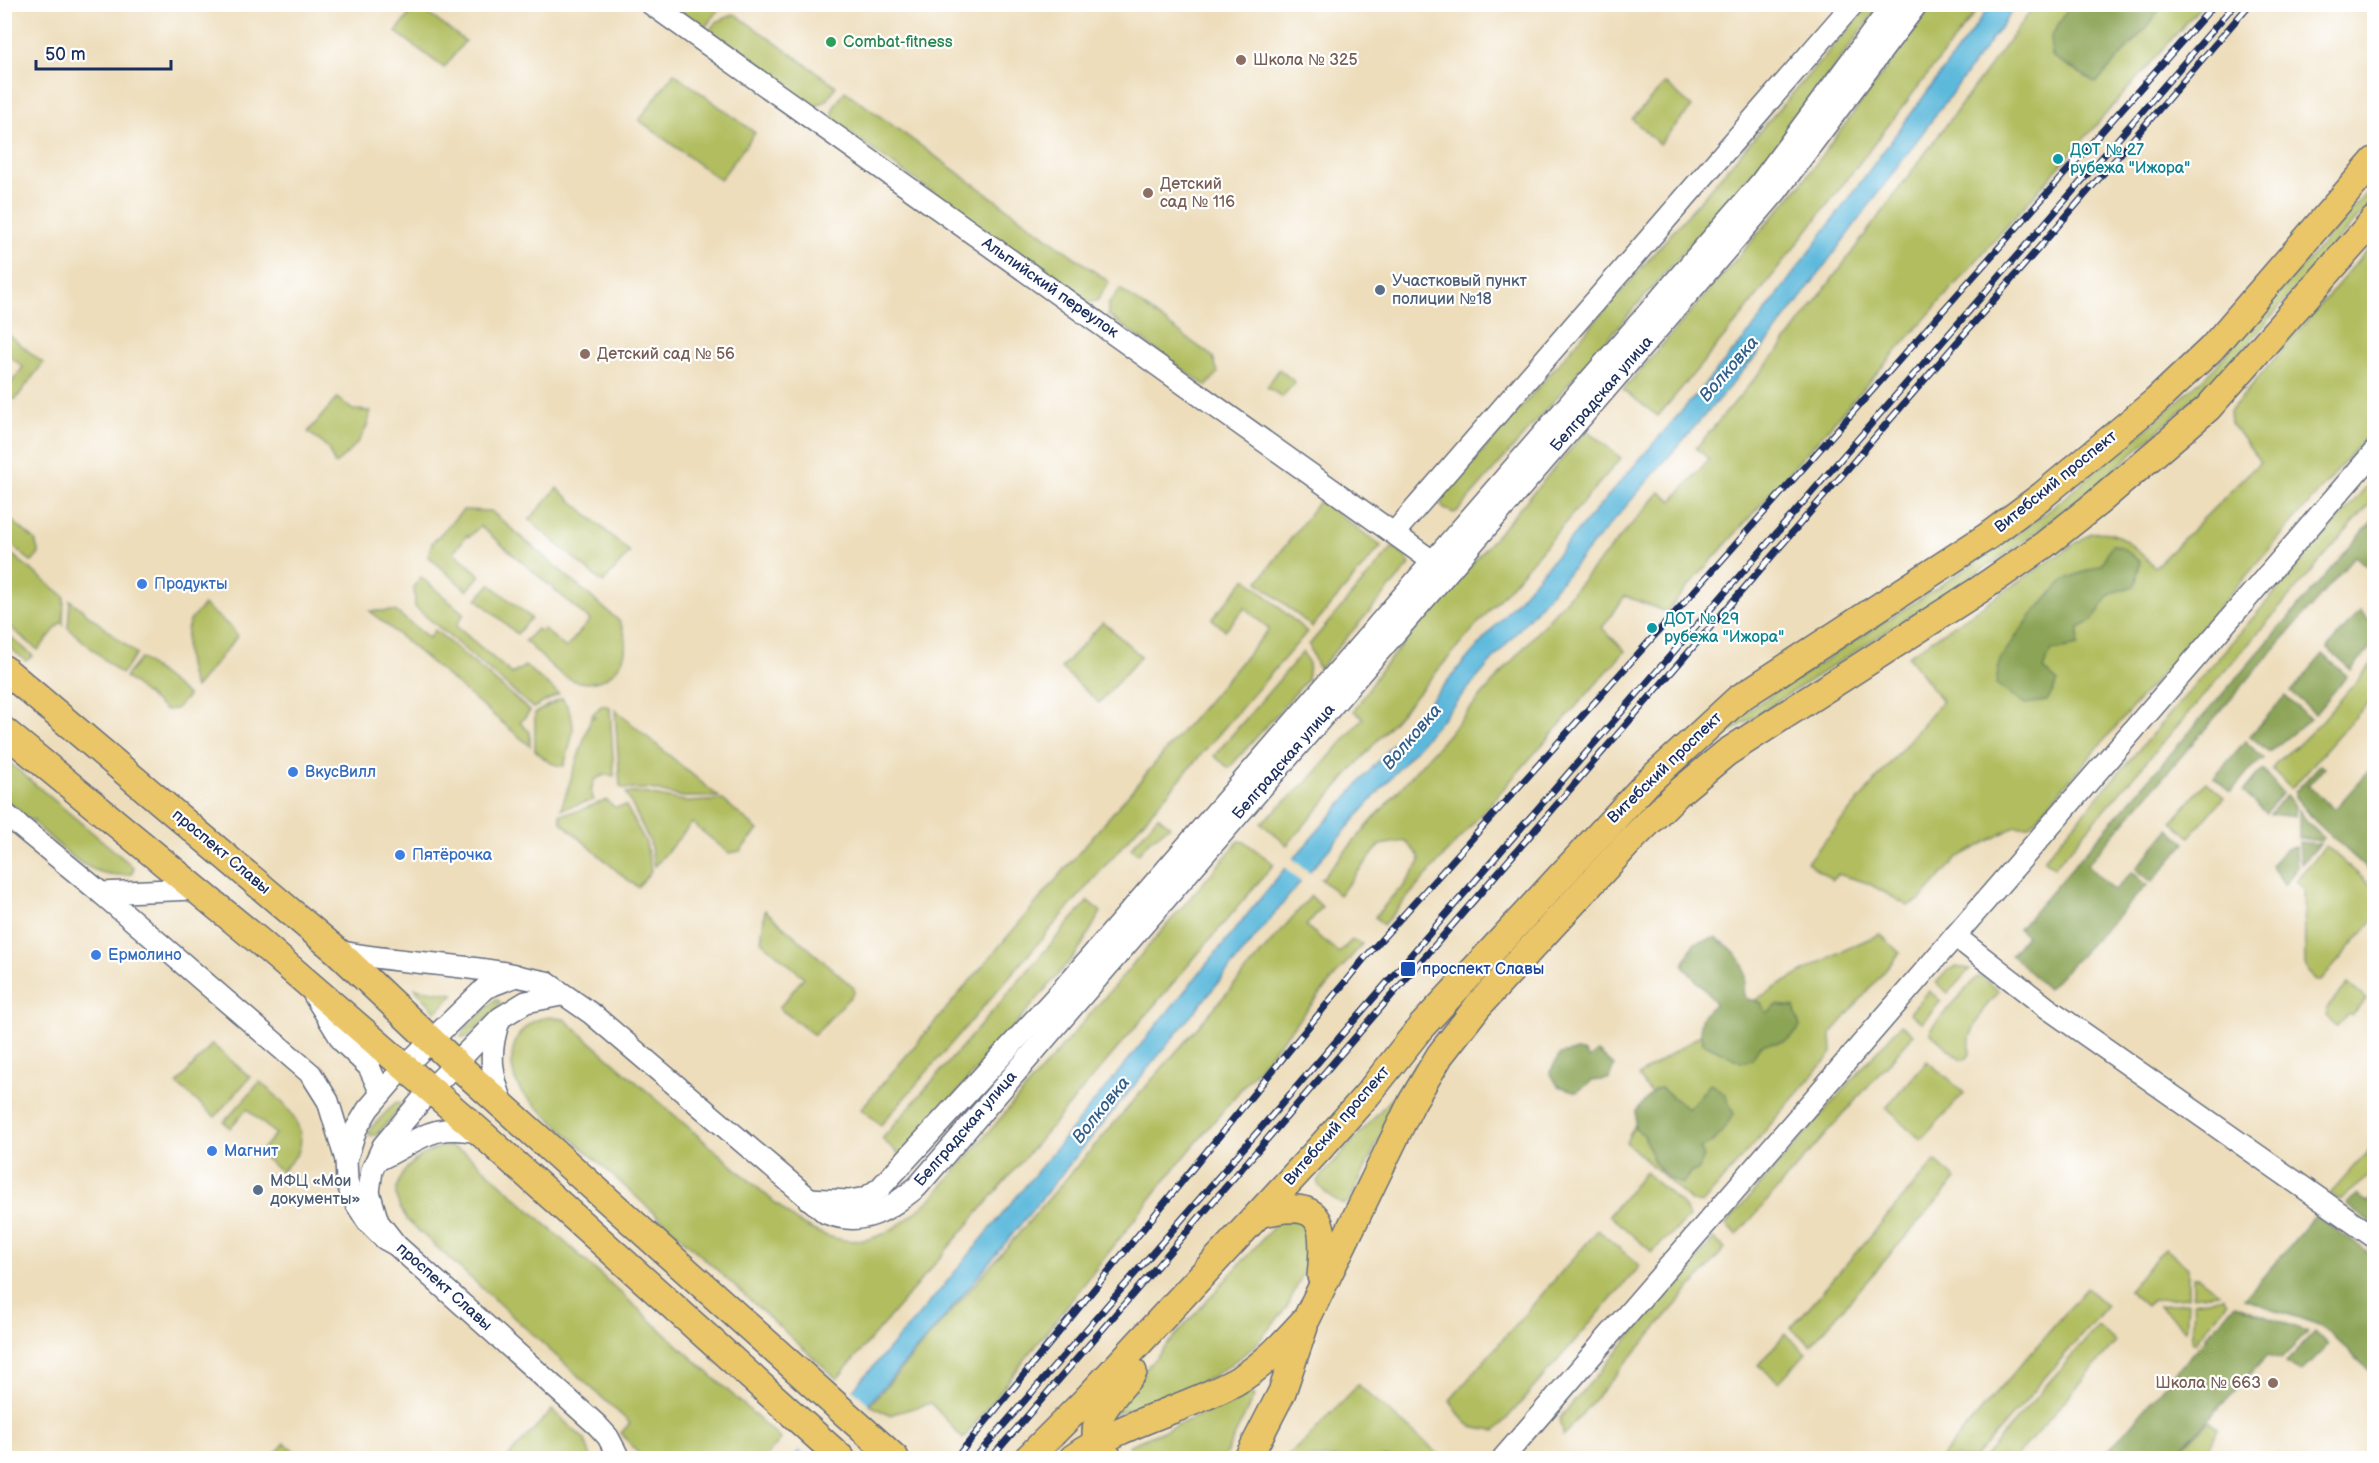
<svg xmlns="http://www.w3.org/2000/svg" width="2379" height="1463" font-family="'Balsamiq Sans',sans-serif">
	<rect width="100%" height="100%" fill="#fff"/>
	<filter id="ink" filterUnits="userSpaceOnUse"><feTurbulence type="fractalNoise" baseFrequency=".0167" numOctaves="2"/><feDisplacementMap in="SourceGraphic" scale="12" xChannelSelector="R" yChannelSelector="G"/><feConvolveMatrix kernelMatrix="1 2 1 2 8 2 1 2 1" color-interpolation-filters="sRGB"/></filter>
	<filter id="wash" filterUnits="userSpaceOnUse"><feTurbulence type="fractalNoise" baseFrequency=".008" numOctaves="4" result="noise"/><feDisplacementMap in="SourceGraphic" scale="24" xChannelSelector="R" yChannelSelector="G"/><feGaussianBlur stdDeviation="1.35" result="paint"/><feColorMatrix in="noise" values="0 0 0 0 0 0 0 0 0 0 0 0 0 0 0 0 0 1.4 0 .05"/><feComposite in="paint" operator="in"/></filter>
	<g filter="url(#wash)">
		<rect width="100%" height="100%" fill="#edddbb"/>
		<g fill="#b1bd5f" stroke="#66765e" stroke-width="1.5">
			<polygon points="416,5 465,41 444,68 396,32"/>
			<polygon points="686,5 721,4 722,5 703,30 680,13"/>
			<polygon points="1869,5 1880,5 1778,143 1458,511 1454,513 1444,509 1441,505 1444,496"/>
			<polygon points="1933,5 1981,5 1737,322 1658,416 1623,390 1801,184"/>
			<polygon points="2035,5 2202,5 1666,612 1625,596 1602,628 1625,651 1383,925 1375,917 1397,891 1401,890 1420,862 1419,856 1405,841 1380,845 1339,895 1321,879 1660,492 1672,501 1709,459 1696,448 1784,344"/>
			<polygon points="735,14 836,86 827,100 813,108 708,32 716,22"/>
			<polygon points="674,73 755,133 720,180 639,120"/>
			<polygon points="1665,83 1692,107 1659,144 1632,119"/>
			<polygon points="845,91 1109,282 1097,301 1088,303 832,121 834,107"/>
			<polygon points="2374,185 2374,199 2221,375 2100,482 2017,547 1707,747 1739,716 1994,551 2046,513 2150,426 2213,369"/>
			<path d="M2374,242V428L2030,826H2016L1957,858L1920,900L1908,906L1868,883L1838,874L1832,880L1807,862L1942,701L1908,656L2091,533C2122,528 2133,548 2155,567L2260,462L2231,423L2230,411Z"/>
			<polygon points="1120,289 1213,357 1218,373 1206,386 1108,315 1108,305"/>
			<polygon points="4,331 43,363 16,399 5,398 5,391 23,367 5,352"/>
			<polygon points="1279,369 1295,382 1282,397 1267,387"/>
			<path d="M337,398L353,410L370,411C370,432 351,452 335,464L327,447L308,432Z"/>
			<polygon points="1587,430 1621,458 1287,845 1261,823 1309,780 1363,718 1354,711 1379,672"/>
			<polygon points="2374,478 2374,499 2054,868 2044,859"/>
			<polygon points="557,488 630,552 603,583 529,520"/>
			<polygon points="1320,500 1381,546 1312,627 1258,582"/>
			<path d="M463,510L491,511L619,621C639,654 611,691 575,681C557,676 539,653 525,641L537,629L541,632L544,629L566,648L590,620L480,526L469,537L467,535L454,552L480,575L467,591L428,556L432,543Z"/>
			<polygon points="5,515 35,540 39,554 32,562 5,540"/>
			<polygon points="1393,547 1406,557 1410,565 1320,668 1317,666 1309,645"/>
			<polygon points="4,548 64,596 63,624 61,622 38,650 5,623"/>
			<polygon points="421,577 464,614 456,626 512,674 525,666 559,694 533,708 415,607 414,586"/>
			<polygon points="1246,578 1307,632 881,1125 861,1109 1269,629 1245,608 1225,630 1212,619"/>
			<polygon points="490,584 531,618 517,634 477,599"/>
			<polygon points="70,600 137,654 121,674 68,628"/>
			<path d="M204,605L233,629L237,637L195,688C187,671 183,642 189,623C192,617 199,610 204,605Z"/>
			<polygon points="370,611 395,611 429,638 435,630 530,711 520,723 530,732 530,746"/>
			<polygon points="1103,622 1141,656 1099,703 1061,668"/>
			<polygon points="5,632 33,656 26,661 5,644"/>
			<polygon points="1303,652 1309,664 1307,680 1229,768 1214,756"/>
			<polygon points="141,658 188,696 176,709 165,710 125,677"/>
			<polygon points="2374,661 2374,696 2291,789 2272,769 2277,761 2299,744 2321,722"/>
			<path d="M562,698C581,723 571,739 564,766C551,766 544,758 535,750V713Z"/>
			<polygon points="602,705 610,707 614,776 604,775 594,780 591,791 594,800 561,809 591,718 595,717 592,715"/>
			<polygon points="615,710 719,797 682,797 651,789 624,789 620,786"/>
			<path d="M5,759L131,865L134,868L131,874C88,881 63,848 33,822L34,820H30L5,799Z"/>
			<polygon points="2206,782 2224,797 2190,837 2172,822"/>
			<polygon points="626,793 643,793 688,802 723,800 758,830 740,851 729,853 692,823 654,867 650,842"/>
			<polygon points="606,800 614,807 626,806 646,843 651,871 638,887 625,878 561,822 560,814 578,811"/>
			<polygon points="1158,816 1170,826 1149,841 1138,854 1131,848"/>
			<path d="M1239,841L1245,842L1274,864L837,1379L523,1094C497,1059 519,1007 564,1019L796,1221C855,1256 883,1242 931,1199Z"/>
			<polygon points="2326,846 2374,888 2374,919 2321,981 2317,981 2308,972 2305,964 2304,889 2295,881"/>
			<polygon points="1311,896 1322,907 1306,926 1339,953 1352,940 1362,944 1166,1179 963,1439 931,1403 889,1415 870,1405"/>
			<polygon points="1088,901 1101,912 1079,950 902,1157 882,1139"/>
			<polygon points="765,910 854,988 854,993 814,1035 779,1008 804,977 761,941"/>
			<path d="M1880,934L1900,953L1831,1034L1832,1053L1702,1204L1692,1202L1626,1142L1651,1093L1638,1076C1716,1025 1794,970 1880,934Z"/>
			<polygon points="1956,967 1970,969 1948,993 1936,983 1948,970"/>
			<polygon points="1977,977 1982,977 1999,991 1983,1010 1970,1037 1970,1054 1965,1060 1961,1060 1931,1034 1931,1028"/>
			<polygon points="2348,984 2366,999 2351,1016 2348,1014 2337,1026 2326,1016 2328,1007"/>
			<polygon points="415,988 454,994 436,1012"/>
			<polygon points="1929,991 1941,1001 1922,1023 1910,1013"/>
			<polygon points="496,999 500,1002 499,1006 466,1038 461,1037 465,1029"/>
			<polygon points="1901,1024 1913,1035 1737,1235 1725,1225"/>
			<polygon points="212,1044 250,1077 215,1117 177,1084"/>
			<polygon points="1927,1061 1964,1093 1921,1140 1886,1108"/>
			<path d="M1416,1063L1349,1202L1344,1204C1336,1201 1318,1189 1317,1181L1396,1093Z"/>
			<path d="M260,1082C278,1096 308,1123 299,1150C297,1157 286,1166 281,1172L259,1153L275,1134L247,1109L230,1128L224,1122Z"/>
			<polygon points="399,1102 401,1108 376,1135 369,1136 369,1130 395,1103"/>
			<polygon points="2374,1145 2374,1172 2339,1200 2330,1194"/>
			<path d="M448,1146L464,1152L476,1161L781,1439L765,1458H642L621,1433L630,1423L407,1220C403,1212 396,1203 396,1194C397,1169 426,1148 448,1146Z"/>
			<polygon points="1935,1161 1956,1179 1811,1345 1791,1328"/>
			<polygon points="1645,1172 1685,1207 1689,1218 1652,1252 1609,1215"/>
			<polygon points="1307,1218 1312,1254 1287,1307 1254,1347 1212,1377 1115,1414 1110,1408 1277,1223"/>
			<path d="M1598,1230L1640,1266L1496,1431C1466,1429 1465,1424 1450,1400Z"/>
			<polygon points="1714,1239 1725,1248 1563,1436 1559,1419"/>
			<polygon points="2165,1248 2188,1268 2188,1297 2152,1300 2146,1306 2128,1290"/>
			<polygon points="2193,1277 2198,1277 2219,1293 2193,1296"/>
			<polygon points="2087,1288 2107,1306 1975,1458 1940,1458"/>
			<polygon points="2224,1297 2227,1303 2194,1343 2192,1341 2194,1302"/>
			<polygon points="2188,1302 2186,1331 2159,1306"/>
			<polygon points="2098,1326 2116,1342 2015,1458 1983,1458"/>
			<polygon points="1785,1334 1806,1353 1779,1382 1758,1365"/>
			<polygon points="1358,1385 1442,1457 1443,1458 1284,1458 1306,1440"/>
			<polygon points="1253,1393 1254,1396 1226,1454 1220,1458 1130,1458 1128,1446 1132,1444"/>
			<polygon points="552,1410 585,1440 591,1458 507,1458"/>
			<polygon points="2209,1421 2218,1430 2204,1458 2172,1458"/>
			<polygon points="285,1443 302,1458 271,1458"/>
		</g>
		<g fill="#8ca456" stroke="#546a5a" stroke-width="1.5">
			<polygon points="2070,5 2070,4 2163,5 2144,30 2096,83 2052,56 2051,37"/>
			<polygon points="2374,519 2374,572 2355,556 2087,865 2114,891 2132,872 2147,885 2048,989 2011,955 2026,936 2019,929"/>
			<polygon points="2112,544 2123,548 2140,562 2135,586 2111,593 2092,621 2079,628 2078,646 2051,651 2043,669 2058,682 2047,701 2025,704 1996,684 2000,659 2031,616 2065,579 2102,565"/>
			<polygon points="2360,611 2374,624 2374,643 2351,670 2327,648"/>
			<polygon points="2323,654 2347,676 2315,714 2291,692"/>
			<polygon points="2285,696 2310,719 2269,752 2250,736"/>
			<polygon points="2245,741 2264,759 2252,767 2231,792 2214,778"/>
			<polygon points="2320,765 2324,768 2308,786 2335,809 2374,765 2374,875 2316,822 2295,797 2295,792"/>
			<polygon points="2264,770 2282,793 2266,813 2243,792 2256,776"/>
			<polygon points="2286,795 2295,806 2294,817 2270,814"/>
			<polygon points="2299,810 2308,823 2324,838 2321,841 2299,838"/>
			<polygon points="2169,829 2185,843 2152,882 2136,869"/>
			<polygon points="2299,842 2320,844 2301,864"/>
			<polygon points="2296,847 2297,868 2284,885 2271,865 2286,849"/>
			<path d="M1715,938C1737,949 1751,967 1743,992L1747,999L1760,1002L1767,1013L1777,1005L1794,1007L1800,1027C1784,1052 1766,1038 1759,1047C1756,1051 1756,1055 1752,1059L1741,1062L1703,1043C1697,1025 1699,1015 1715,1004C1707,988 1693,980 1683,965L1694,943Z"/>
			<polygon points="1577,1051 1585,1053 1589,1059 1598,1052 1614,1066 1609,1079 1592,1081 1577,1092 1558,1086 1550,1072 1560,1054"/>
			<path d="M1711,1083L1725,1095L1734,1114C1723,1128 1718,1144 1700,1148L1704,1157L1697,1171L1691,1172L1682,1184C1655,1174 1652,1159 1644,1135L1635,1129L1636,1111L1655,1089L1661,1088L1688,1109Z"/>
			<polygon points="2357,1195 2367,1202 2374,1196 2374,1220 2371,1223 2348,1206 2347,1203"/>
			<polygon points="2315,1216 2374,1256 2374,1375 2322,1326 2244,1299"/>
			<polygon points="2235,1304 2308,1332 2281,1359 2268,1355 2172,1458 2102,1458"/>
			<polygon points="2315,1332 2328,1345 2301,1372 2285,1363"/>
		</g>
		<polygon fill="#5db9db" stroke="#3c749c" stroke-width="1.5" points="1991,5 2017,5 1768,342 1297,886 948,1313 821,1458 793,1458 937,1294 1282,872 1751,331"/>
		<g fill="#edddbb">
			<polygon points="1291,857 1311,874 1303,884 1283,866"/>
			<polygon points="851,1388 871,1406 825,1458 808,1458 797,1449"/>
		</g>
	</g>
	<g filter="url(#ink)">
		<g fill="none" stroke-linecap="round" stroke-linejoin="round">
			<defs>
				<g id="minor">
					<polyline points="651,4 1442,568"/>
					<polyline points="1394,533 1853,4"/>
					<polyline points="4,813 101,893 193,889"/>
					<polyline points="101,893 311,1074 328,1101 346,1160"/>
					<polyline points="1955,936 2046,1007 2374,1237"/>
					<path d="M337,951C396,963 456,963 515,975"/>
					<polyline points="314,995 343,1042 369,1067 381,1093"/>
					<polyline points="561,995 526,1002 500,1018 430,1090 383,1146 372,1170 369,1192 378,1222 396,1245 597,1425 608,1437 619,1458"/>
					<path d="M499,1021C488,1053 491,1076 504,1106"/>
					<path d="M378,1160C420,1141 430,1121 481,1133"/>
					<polyline points="808,1199 849,1201 866,1198 880,1188 1061,991 1761,182 1893,4"/>
					<path d="M396,1245L385,1239L368,1222L352,1197L347,1181L346,1160L356,1129L368,1109L404,1067L485,988L516,976L546,982L592,1014L826,1213C864,1228 887,1210 917,1187L1776,192L1917,4"/>
					<polyline points="1503,1458 2374,452"/>
				</g>
				<g id="major">
					<polyline points="4,669 337,951 455,1063 895,1458"/>
					<polyline points="4,731 260,942 481,1133 841,1458"/>
					<path d="M1259,1214C1322,1198 1327,1219 1321,1276"/>
					<path d="M1107,1456C1078,1426 1114,1397 1133,1372"/>
					<polyline points="1028,1458 1086,1400 1320,1148 1367,1095 1421,1027 1647,783 1738,699 1988,536 2043,495 2156,401 2211,349 2374,161"/>
					<path d="M1073,1458C1121,1423 1183,1410 1235,1382C1264,1366 1285,1342 1307,1318L1412,1102L1440,1055L1478,1006L1630,841L1678,793L1726,753L1979,590L2044,545L2097,503L2208,408L2374,220"/>
					<polyline points="1248,1458 1282,1392 1304,1327"/>
				</g>
			</defs>
			<use href="#minor" stroke="#646c7f" stroke-width="24"/>
			<use href="#major" stroke="#646c7f" stroke-width="30"/>
			<use href="#minor" stroke="#fff" stroke-width="21"/>
			<use href="#major" stroke="#eac669" stroke-width="27"/>
			<defs>
				<g id="rail">
					<polyline points="956,1458 1363,960 1681,606 2215,4"/>
					<polyline points="975,1458 2235,4"/>
					<polyline points="991,1458 2250,4"/>
				</g>
			</defs>
			<use href="#rail" stroke="#1b2f5e" stroke-width="7"/>
			<use href="#rail" stroke="#fff" stroke-width="4.5" stroke-dasharray="14" stroke-linecap="butt"/>
		</g>
	</g>
	<circle fill="#2e9e5b" stroke="#fff" stroke-width="2" cx="831" cy="42" r="6"/>
	<g fill="#8d6e63" stroke="#fff" stroke-width="2">
		<circle cx="1241" cy="60" r="6"/>
		<circle cx="1148" cy="193" r="6"/>
		<circle cx="585" cy="354" r="6"/>
		<circle cx="2273" cy="1383" r="6"/>
	</g>
	<g fill="#0f9aa8" stroke="#fff" stroke-width="2">
		<circle cx="2058" cy="159" r="6"/>
		<circle cx="1652" cy="628" r="6"/>
	</g>
	<g fill="#5c6f8a" stroke="#fff" stroke-width="2">
		<circle cx="1380" cy="290" r="6"/>
		<circle cx="258" cy="1190" r="6"/>
	</g>
	<g fill="#3f7fe0" stroke="#fff" stroke-width="2">
		<circle cx="142" cy="584" r="6"/>
		<circle cx="293" cy="772" r="6"/>
		<circle cx="400" cy="855" r="6"/>
		<circle cx="96" cy="955" r="6"/>
		<circle cx="212" cy="1151" r="6"/>
	</g>
	<rect fill="#1a4fb4" stroke="#fff" stroke-width="2" x="1400" y="961" width="16" height="16" rx="3"/>
	<g text-anchor="middle" dominant-baseline="central" stroke-width="4.5" stroke-linejoin="round" paint-order="stroke">
		<g font-size="16" fill="#27864d" stroke="#fff" text-anchor="start">
			<text x="843" y="42">Combat-fitness</text>
		</g>
		<g font-size="16" fill="#785e54" stroke="#fff" text-anchor="start">
			<text x="1253" y="60">Школа № 325</text>
			<text x="1160" y="184">Детский<tspan x="1160" dy="18">сад № 116</tspan></text>
			<text x="597" y="354">Детский сад № 56</text>
			<text x="2261" y="1383" text-anchor="end">Школа № 663</text>
		</g>
		<g font-size="16" fill="#0d838f" stroke="#fff" text-anchor="start">
			<text x="2070" y="150">ДОТ № 27<tspan x="2070" dy="18">рубежа "Ижора"</tspan></text>
			<text x="1664" y="619">ДОТ № 29<tspan x="1664" dy="18">рубежа "Ижора"</tspan></text>
		</g>
		<g font-size="16" fill="#4e5e75" stroke="#fff" text-anchor="start">
			<text x="1392" y="281">Участковый пункт<tspan x="1392" dy="18">полиции №18</tspan></text>
			<text x="270" y="1181">МФЦ «Мои<tspan x="270" dy="18">документы»</tspan></text>
		</g>
		<g font-size="16" fill="#1b2f5e" stroke="#fff">
			<text transform="translate(1050 288) rotate(35)">Альпийский переулок</text>
			<text transform="translate(1602 394) rotate(-49)">Белградская улица</text>
			<text transform="translate(2056 482) rotate(-39)">Витебский проспект</text>
			<text transform="translate(1284 762) rotate(-49)">Белградская улица</text>
			<text transform="translate(1665 768) rotate(-44)">Витебский проспект</text>
			<text transform="translate(221 852) rotate(40)">проспект Славы</text>
			<text transform="translate(1337 1126) rotate(-49)">Витебский проспект</text>
			<text transform="translate(966 1129) rotate(-49)">Белградская улица</text>
			<text transform="translate(444 1287) rotate(42)">проспект Славы</text>
		</g>
		<g font-size="16" fill="#366cbe" stroke="#fff" text-anchor="start">
			<text x="154" y="584">Продукты</text>
			<text x="305" y="772">ВкусВилл</text>
			<text x="412" y="855">Пятёрочка</text>
			<text x="108" y="955">Ермолино</text>
			<text x="224" y="1151">Магнит</text>
		</g>
		<g font-size="16" fill="#164399" stroke="#fff" text-anchor="start">
			<text x="1422" y="969">проспект Славы</text>
		</g>
		<g font-size="18" font-style="italic" fill="#325f8a" stroke="#fff">
			<text transform="translate(1729 369) rotate(-49)">Волковка</text>
			<text transform="translate(1412 737) rotate(-49)">Волковка</text>
			<text transform="translate(1101 1110) rotate(-51)">Волковка</text>
		</g>
	</g>
	<rect width="2379" height="1463" fill="none" stroke="#fff" stroke-width="24"/>
	<path d="M36 60v9h135v-9" fill="none" stroke="#1b2f5e" stroke-width="3"/>
	<text x="45" y="60" font-size="18" fill="#1b2f5e" stroke="#ffffff" stroke-width="4.5" paint-order="stroke">50 m</text>
</svg>
